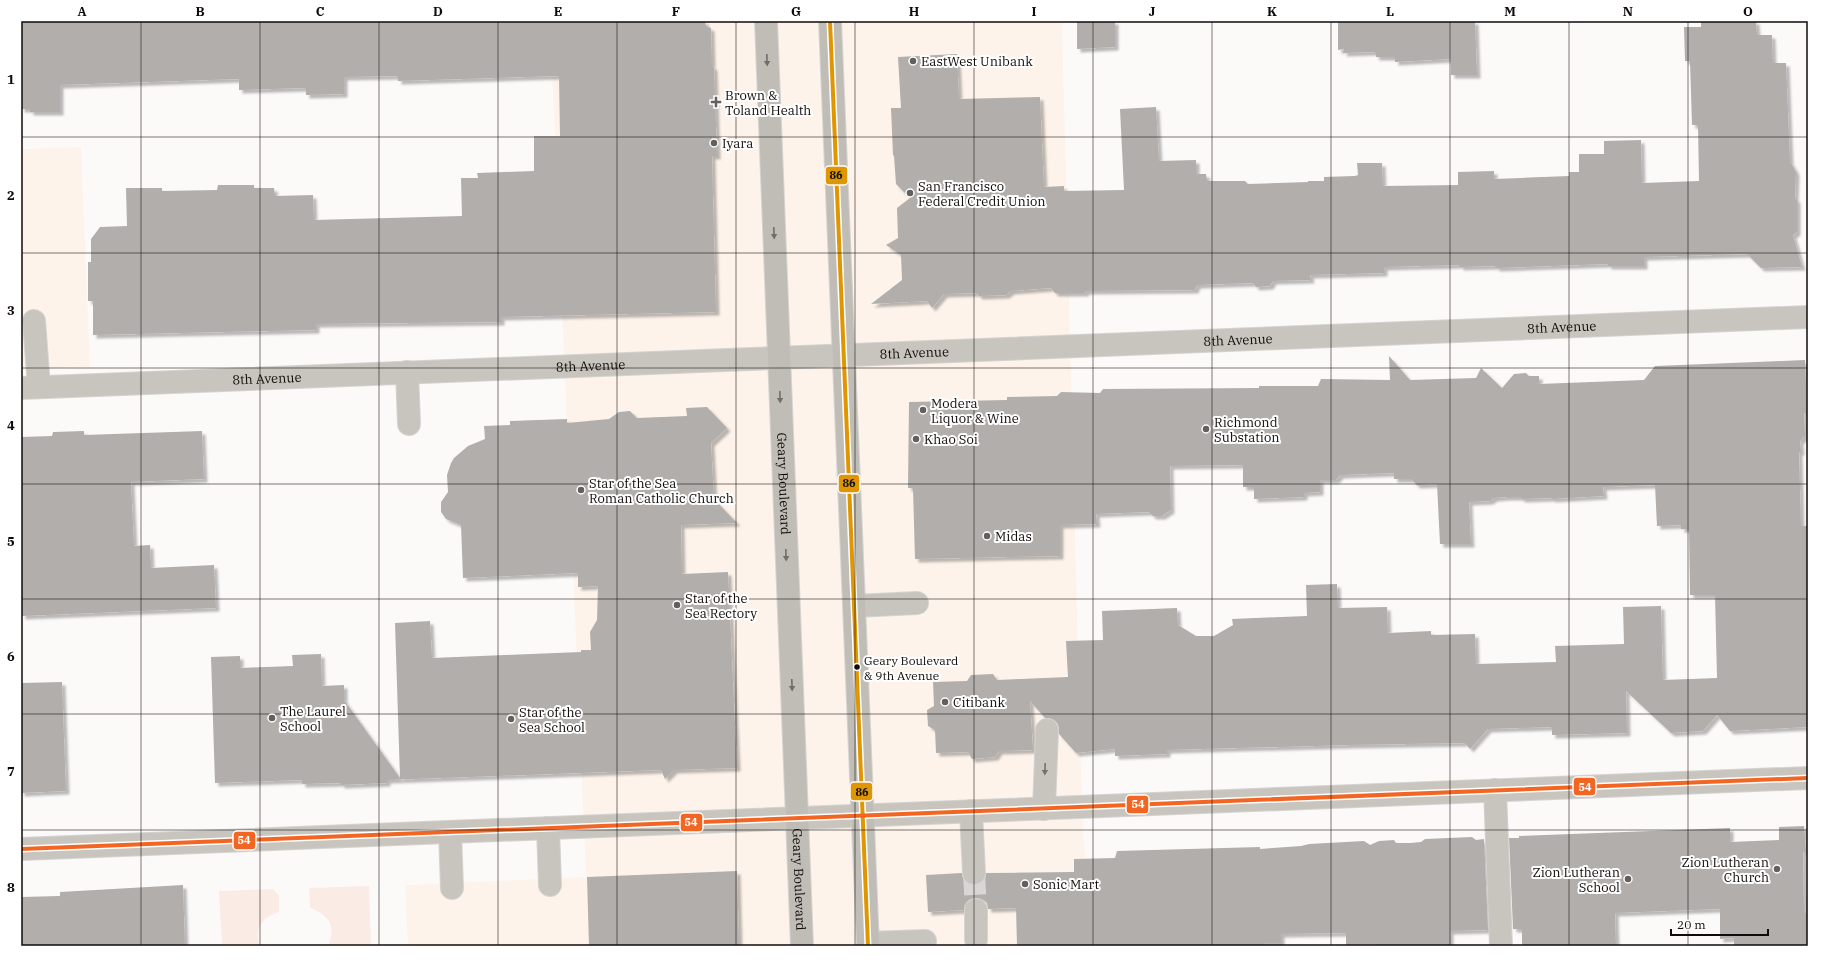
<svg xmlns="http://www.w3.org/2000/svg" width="1829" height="967" font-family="'IBM Plex Serif',serif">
	<defs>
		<filter id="shadow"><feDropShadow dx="3.5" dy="3.5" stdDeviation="1" flood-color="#0004"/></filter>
	</defs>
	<rect width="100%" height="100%" fill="#fcfaf9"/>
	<g fill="#fdf3eb">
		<polygon points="550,21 1062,21 1082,807 1090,946 408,946 405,885 586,877"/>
		<polygon points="81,147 90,367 21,369 21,149"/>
	</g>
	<g fill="#faebe5">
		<path d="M369,886L371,946H328C337,926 329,915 310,908L309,888Z"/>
		<path d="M273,889L276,893L279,895V912C262,917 253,929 260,946H222L219,891Z"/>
	</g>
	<g fill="#b1aeac" filter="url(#shadow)">
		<polygon points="21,21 705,21 706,26 711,28 712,66 714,67 717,156 712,156 716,312 501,317 501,322 316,324 316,330 93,335 93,301 88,301 88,262 91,262 91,239 100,227 127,226 126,188 162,188 162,191 217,190 218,185 254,185 254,188 274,188 275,196 313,195 314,220 462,216 461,178 478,178 477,173 534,171 534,136 560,136 559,76 398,81 398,76 344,77 344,94 306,95 306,88 239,90 239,79 60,85 60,112 30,112 30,109 21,109"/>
		<polygon points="1077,21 1115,21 1115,47 1077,49"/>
		<polygon points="1338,21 1475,21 1477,75 1451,75 1451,59 1395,62 1395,57 1376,57 1375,52 1343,53 1344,49 1338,50"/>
		<polygon points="1701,21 1756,21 1757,35 1772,35 1773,63 1786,63 1790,161 1796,172 1795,198 1797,200 1797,232 1793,235 1802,267 1761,268 1747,254 1644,257 1644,266 1608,266 1608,264 1496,268 1496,266 1460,267 1460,265 1384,267 1384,273 1310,275 1311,280 1273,281 1270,286 1256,287 1253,283 1197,285 1195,290 1086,291 1085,293 1055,293 1051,288 1011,291 1006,295 979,296 977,293 944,294 932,308 927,301 871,304 902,280 901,255 886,245 898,238 897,208 910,198 896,184 894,156 893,155 891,108 901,108 898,57 957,54 959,99 1040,97 1044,187 1064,186 1064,191 1124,190 1120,109 1156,107 1159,161 1196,160 1196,174 1206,174 1207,181 1245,181 1248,184 1308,182 1308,181 1324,181 1324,177 1355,176 1358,175 1357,163 1382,163 1383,186 1458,185 1458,172 1494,171 1494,179 1569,176 1569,172 1579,172 1579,154 1604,154 1604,141 1641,140 1642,183 1699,181 1698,125 1692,125 1690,61 1685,61 1684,27 1701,27"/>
		<polygon points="1389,356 1410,380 1476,378 1481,368 1502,388 1514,374 1526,373 1529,376 1539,376 1539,384 1644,380 1655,366 1805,360 1807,413 1804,413 1805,436 1800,441 1801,452 1799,452 1801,526 1808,526 1808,727 1730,731 1717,715 1703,731 1671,733 1626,691 1627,733 1552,735 1552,727 1488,729 1470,749 1465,743 1349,745 1167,750 1167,754 1115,756 1115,749 1076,753 1059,734 1058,724 1053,719 1045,718 1030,701 1033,750 999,751 995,757 972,759 968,752 936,753 935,730 928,726 927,710 934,706 933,682 967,681 971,675 993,674 997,680 1068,677 1066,641 1103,640 1102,611 1177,608 1178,625 1196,636 1214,636 1233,625 1232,619 1307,616 1306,585 1337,584 1338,608 1387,607 1388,633 1431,631 1431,635 1475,634 1476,664 1556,662 1555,646 1624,644 1623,607 1661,606 1663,680 1717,678 1715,595 1690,595 1689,529 1681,529 1681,525 1657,526 1655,485 1603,487 1604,496 1552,499 1551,498 1522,499 1520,497 1506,497 1494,498 1490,501 1469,502 1471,544 1440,544 1437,484 1417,485 1411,479 1394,479 1394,473 1340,475 1336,480 1320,480 1320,492 1304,493 1304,497 1254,499 1254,487 1243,487 1243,465 1170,466 1171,510 1162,516 1153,516 1149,512 1096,514 1097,524 1060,525 1060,556 915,559 913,488 908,488 909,402 1007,400 1007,397 1057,396 1061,392 1100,393 1103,389 1259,388 1259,386 1318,386 1321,379 1390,380"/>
		<polygon points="707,407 727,428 711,443 714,499 737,523 681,525 682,574 728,572 737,768 674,770 665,779 661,770 387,780 387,783 341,785 341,783 302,784 302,780 215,783 211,657 240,656 240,668 293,666 292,655 321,654 322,686 344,685 344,700 400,778 395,623 430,621 432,658 581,652 581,650 591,650 590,632 597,620 598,586 578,587 578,573 463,578 461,525 446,519 441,512 441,502 448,492 447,475 451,463 454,458 468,446 485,439 484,426 510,425 510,421 567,419 567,423 609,419 619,412 630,411 637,418 687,416 686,408"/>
		<polygon points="84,431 84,435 202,431 204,479 131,482 134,546 150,545 151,568 214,565 216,608 22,616 21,437 52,436 53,432"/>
		<polygon points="62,682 66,791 21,793 21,683"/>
		<polygon points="1804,826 1806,852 1803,852 1804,913 1808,913 1808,946 1734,946 1734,938 1720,939 1720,909 1615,913 1616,946 1522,946 1522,929 1513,929 1509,838 1519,838 1519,836 1730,828 1730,842 1779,840 1779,827"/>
		<polygon points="1472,837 1476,840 1484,839 1488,930 1450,931 1450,946 1376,946 1375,944 1346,945 1346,933 1281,934 1281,943 1264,943 1264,946 1017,946 1016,908 988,909 987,903 983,899 976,898 970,899 965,903 964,910 928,912 926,875 962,873 963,879 968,884 975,885 980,884 985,879 986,873 1074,872 1074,859 1115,858 1117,851 1260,847 1260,849 1301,846 1309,844 1364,841 1370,845 1379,841 1394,840 1396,843 1410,843 1421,842 1425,839"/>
		<polygon points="737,871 739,946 589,946 587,877"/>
		<polygon points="183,885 185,946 21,946 21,897 60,896 60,892"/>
	</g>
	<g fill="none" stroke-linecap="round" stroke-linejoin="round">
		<polyline stroke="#d9d6d5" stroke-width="22" stroke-dasharray="22 11" stroke-linecap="butt" points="974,873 976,910"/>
		<defs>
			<g id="minor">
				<polyline points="34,321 39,387"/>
				<polyline points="407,372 409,424"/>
				<path id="s1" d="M21,388L1808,317"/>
				<polyline points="855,606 917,603"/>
				<polyline points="1495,790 1501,946"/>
				<polyline points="1044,809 1047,730"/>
				<polyline points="971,811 974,873"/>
				<polyline points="548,828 550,885"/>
				<polyline points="450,832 452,888"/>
				<polyline points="21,849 1808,778"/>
				<polyline points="976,910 976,940"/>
				<polyline points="868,943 925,941"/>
			</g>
			<g id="major">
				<path id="s2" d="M766,21L802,946"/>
				<polyline points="830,21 868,946"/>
			</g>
		</defs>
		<use href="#minor" stroke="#d5d4d3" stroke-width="24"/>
		<use href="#major" stroke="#d5d4d3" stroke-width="24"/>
		<use href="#minor" stroke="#c8c4be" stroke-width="22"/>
		<use href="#major" stroke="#c0bdb7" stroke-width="22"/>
		<defs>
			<polyline id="bus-1" points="830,21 868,946"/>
			<polyline id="bus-2" points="21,849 1808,778"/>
		</defs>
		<use href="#bus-1" stroke="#fff" stroke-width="7"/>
		<use href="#bus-2" stroke="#fff" stroke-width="7"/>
		<use href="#bus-1" stroke="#e09601" stroke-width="4"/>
		<use href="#bus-2" stroke="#f26522" stroke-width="4"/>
	</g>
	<defs><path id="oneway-solid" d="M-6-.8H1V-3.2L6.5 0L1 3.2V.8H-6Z"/></defs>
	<g fill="#716d69">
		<use href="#oneway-solid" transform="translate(767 60) rotate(88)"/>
		<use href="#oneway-solid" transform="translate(774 233) rotate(88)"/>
		<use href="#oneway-solid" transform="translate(780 397) rotate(88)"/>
		<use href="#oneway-solid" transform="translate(786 555) rotate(88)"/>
		<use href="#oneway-solid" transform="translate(792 685) rotate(88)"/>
	</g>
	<use fill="#75716d" href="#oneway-solid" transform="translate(1045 769) rotate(92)"/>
	<path fill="none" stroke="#100b09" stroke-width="1" stroke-opacity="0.55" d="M141,21V946M260,21V946M379,21V946M498,21V946M617,21V946M736,21V946M855,21V946M974,21V946M1093,21V946M1212,21V946M1331,21V946M1450,21V946M1569,21V946M1688,21V946M21,137H1808M21,253H1808M21,368H1808M21,484H1808M21,599H1808M21,714H1808M21,830H1808"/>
	<g fill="#635f5d" stroke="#fff" stroke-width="1.5">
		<circle cx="913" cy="61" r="4"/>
		<path d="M714 96h4v4h4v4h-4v4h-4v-4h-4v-4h4z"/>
		<circle cx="714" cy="143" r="4"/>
		<circle cx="910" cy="193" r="4"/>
		<circle cx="923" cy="410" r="4"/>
		<circle cx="1206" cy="429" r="4"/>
		<circle cx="916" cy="439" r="4"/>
		<circle cx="581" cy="490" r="4"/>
		<circle cx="987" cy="536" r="4"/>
		<circle cx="677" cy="605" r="4"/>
		<circle cx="945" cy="702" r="4"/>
		<circle cx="272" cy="718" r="4"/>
		<circle cx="511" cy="719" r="4"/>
		<circle cx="1777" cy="869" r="4"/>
		<circle cx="1628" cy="879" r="4"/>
		<circle cx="1025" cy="884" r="4"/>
	</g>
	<circle fill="#100b09" stroke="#fff" stroke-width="1.5" cx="857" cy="667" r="3.5"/>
	<g text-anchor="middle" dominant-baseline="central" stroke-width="4" stroke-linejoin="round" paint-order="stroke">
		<g font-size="12" fill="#100b09" stroke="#fff" text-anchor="start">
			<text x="864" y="660">Geary Boulevard<tspan x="864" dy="15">&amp; 9th Avenue</tspan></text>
		</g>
		<g font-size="13" fill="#100b09" stroke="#fff" text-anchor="start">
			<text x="921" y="61">EastWest Unibank</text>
			<text x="725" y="95">Brown &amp;<tspan x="725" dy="15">Toland Health</tspan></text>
			<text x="722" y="143">Iyara</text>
			<text x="918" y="186">San Francisco<tspan x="918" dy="15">Federal Credit Union</tspan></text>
			<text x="931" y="403">Modera<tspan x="931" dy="15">Liquor &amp; Wine</tspan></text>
			<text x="1214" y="422">Richmond<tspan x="1214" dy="15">Substation</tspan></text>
			<text x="924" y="439">Khao Soi</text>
			<text x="589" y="483">Star of the Sea<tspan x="589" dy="15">Roman Catholic Church</tspan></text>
			<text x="995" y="536">Midas</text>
			<text x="685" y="598">Star of the<tspan x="685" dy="15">Sea Rectory</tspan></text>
			<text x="953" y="702">Citibank</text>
			<text x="280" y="711">The Laurel<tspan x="280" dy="15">School</tspan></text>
			<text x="519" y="712">Star of the<tspan x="519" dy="15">Sea School</tspan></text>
			<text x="1769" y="862" text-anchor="end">Zion Lutheran<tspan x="1769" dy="15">Church</tspan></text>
			<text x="1620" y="872" text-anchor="end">Zion Lutheran<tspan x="1620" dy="15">School</tspan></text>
			<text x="1033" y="884">Sonic Mart</text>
		</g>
		<g font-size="13" fill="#100b09" stroke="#fff">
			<text stroke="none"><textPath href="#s1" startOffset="1542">8th Avenue</textPath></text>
			<text stroke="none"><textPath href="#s1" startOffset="1218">8th Avenue</textPath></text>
			<text stroke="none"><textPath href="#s1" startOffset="894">8th Avenue</textPath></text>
			<text stroke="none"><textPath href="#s1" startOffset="570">8th Avenue</textPath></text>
			<text stroke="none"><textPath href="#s1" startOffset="246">8th Avenue</textPath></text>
			<text stroke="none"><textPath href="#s2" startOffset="463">Geary Boulevard</textPath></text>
			<text stroke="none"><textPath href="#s2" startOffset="859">Geary Boulevard</textPath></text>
		</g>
	</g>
	<g stroke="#fff" stroke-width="1.5">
		<rect x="825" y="166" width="23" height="19" rx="4" fill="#e09601"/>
		<rect x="838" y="474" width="22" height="19" rx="4" fill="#e09601"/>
		<rect x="1573" y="777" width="23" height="19" rx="4" fill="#f26522"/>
		<rect x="850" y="782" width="23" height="19" rx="4" fill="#e09601"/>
		<rect x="1126" y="795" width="23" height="19" rx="4" fill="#f26522"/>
		<rect x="680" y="813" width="23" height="19" rx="4" fill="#f26522"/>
		<rect x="233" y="831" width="23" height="19" rx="4" fill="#f26522"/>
	</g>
	<g font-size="11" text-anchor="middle" font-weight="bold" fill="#fff">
		<text x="1585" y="791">54</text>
		<text x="1138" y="808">54</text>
		<text x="691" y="826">54</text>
		<text x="244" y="844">54</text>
	</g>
	<g font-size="11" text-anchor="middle" font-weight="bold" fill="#111">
		<text x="836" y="179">86</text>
		<text x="849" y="487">86</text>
		<text x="862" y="796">86</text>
	</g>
	<rect width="1829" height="967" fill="none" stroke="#ffffff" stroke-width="44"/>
	<path d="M1671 929v6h97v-6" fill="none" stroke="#100b09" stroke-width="2"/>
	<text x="1677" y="929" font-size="12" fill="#100b09" stroke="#ffffff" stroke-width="3" paint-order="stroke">20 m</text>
	<rect x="22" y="22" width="1785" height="923" fill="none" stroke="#100b09" stroke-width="1.5"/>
	<g font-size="13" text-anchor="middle" font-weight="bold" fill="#100b09">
		<text x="82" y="16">A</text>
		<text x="200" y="16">B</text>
		<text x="320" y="16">C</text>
		<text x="438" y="16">D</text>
		<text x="558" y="16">E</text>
		<text x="676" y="16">F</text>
		<text x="796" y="16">G</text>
		<text x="914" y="16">H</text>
		<text x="1034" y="16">I</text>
		<text x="1152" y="16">J</text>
		<text x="1272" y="16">K</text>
		<text x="1390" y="16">L</text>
		<text x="1510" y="16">M</text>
		<text x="1628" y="16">N</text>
		<text x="1748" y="16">O</text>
		<text x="11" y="84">1</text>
		<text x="11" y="200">2</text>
		<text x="11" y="315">3</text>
		<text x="11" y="430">4</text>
		<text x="11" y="546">5</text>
		<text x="11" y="661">6</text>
		<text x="11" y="776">7</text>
		<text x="11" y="892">8</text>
	</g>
</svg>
